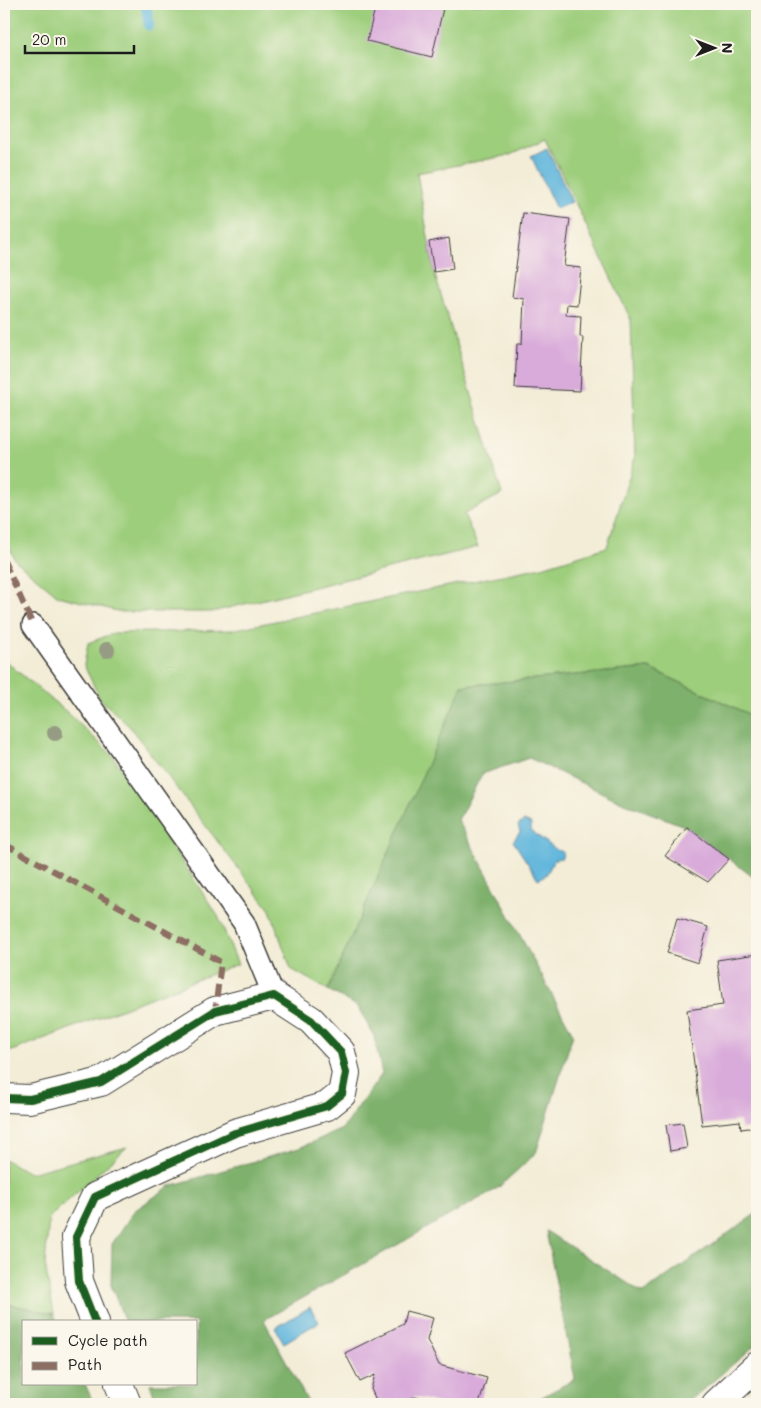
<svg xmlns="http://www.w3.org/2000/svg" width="761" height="1408" font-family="Mali,sans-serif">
	<rect width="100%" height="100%" fill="#fbf7ec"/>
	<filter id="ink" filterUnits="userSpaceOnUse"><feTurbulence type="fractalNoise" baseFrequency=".02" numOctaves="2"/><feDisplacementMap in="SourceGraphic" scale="10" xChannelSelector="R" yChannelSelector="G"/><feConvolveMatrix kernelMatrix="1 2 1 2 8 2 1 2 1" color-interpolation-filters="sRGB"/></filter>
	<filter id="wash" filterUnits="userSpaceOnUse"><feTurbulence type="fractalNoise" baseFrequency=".0096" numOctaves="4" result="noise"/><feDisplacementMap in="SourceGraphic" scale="20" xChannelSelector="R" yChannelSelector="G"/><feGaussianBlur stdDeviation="1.12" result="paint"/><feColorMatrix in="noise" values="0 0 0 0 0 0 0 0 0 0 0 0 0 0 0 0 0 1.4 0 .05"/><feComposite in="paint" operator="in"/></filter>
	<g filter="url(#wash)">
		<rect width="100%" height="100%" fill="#f3edd7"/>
		<g fill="#9dce7c" stroke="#5c754c">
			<polygon points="4,4 757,4 757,718 649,668 463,686 328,990 291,969 270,910 130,727 100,699 84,665 88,643 114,633 231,630 542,567 607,547 635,458 631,320 545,139 510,155 417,173 434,272 502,494 464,514 478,547 212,612 121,612 58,596 15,560 4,535"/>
			<polygon points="4,660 68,713 112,755 218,916 238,964 4,1054"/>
			<polygon points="127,1147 49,1218 45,1265 54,1314 4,1303 4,1159 30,1173"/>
		</g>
		<g fill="#7eb16c" stroke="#4d6644">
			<polygon points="649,668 757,718 757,880 687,827 624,803 529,758 482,774 458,820 573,1034 536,1153 498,1188 264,1320 309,1404 157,1404 150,1384 196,1384 196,1322 125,1322 111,1285 112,1244 134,1211 170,1186 299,1148 342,1129 382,1074 374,1036 358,1007 328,990 462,686"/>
			<polygon points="757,1213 757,1344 699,1393 683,1404 529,1404 575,1379 546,1231 643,1293"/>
			<polygon points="4,1303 54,1314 57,1322 24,1322 24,1384 85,1384 94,1404 4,1404"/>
		</g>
		<g fill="#5fb5db" stroke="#3e687c">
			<polygon points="547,148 572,202 556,209 531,156"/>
			<polygon points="524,821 531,824 531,831 557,850 563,852 562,858 555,859 546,875 538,879 513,841 520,832 518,825"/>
			<polygon points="310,1307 319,1322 284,1343 275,1328"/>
		</g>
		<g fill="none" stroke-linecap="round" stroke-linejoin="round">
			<polyline stroke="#5fb5db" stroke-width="11" points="146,4 149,25"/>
		</g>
		<g id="blocks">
			<g fill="#d9abda">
				<polygon points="376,4 444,4 432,57 367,41"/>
				<polygon points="523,213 570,219 564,266 581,268 577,305 567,304 566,315 581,316 580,337 583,337 580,391 515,388 517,344 522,344 524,299 512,297"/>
				<polygon points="449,238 453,269 434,272 429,242"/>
				<polygon points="687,827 729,859 708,882 665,856"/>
				<polygon points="677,918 708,927 698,963 667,953"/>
				<polygon points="757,954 757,1016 755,1017 757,1035 757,1127 741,1129 740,1121 702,1125 687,1010 723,1005 717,960"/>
				<polygon points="683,1123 687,1148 670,1151 666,1125"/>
				<polygon points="406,1311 433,1318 427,1340 439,1365 487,1378 479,1404 441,1404 415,1397 400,1404 383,1404 377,1402 371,1389 375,1375 360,1382 345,1353 403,1324"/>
			</g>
		</g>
	</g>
	<g filter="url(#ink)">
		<use href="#blocks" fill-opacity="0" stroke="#3c3b38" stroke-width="1"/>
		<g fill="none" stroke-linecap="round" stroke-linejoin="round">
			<defs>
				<polyline id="service" points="33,625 244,923 274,996"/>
				<g id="secondary">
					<polyline points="4,1098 30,1099 101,1082 215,1011 274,996 311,1020 341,1052 346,1073 342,1094 327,1106 235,1133 95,1197 76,1237 79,1281 95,1322"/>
					<polyline points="119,1384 127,1404"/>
					<polyline points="716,1404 757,1366"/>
				</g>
			</defs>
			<use href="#service" stroke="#3c3b38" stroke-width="24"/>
			<use href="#secondary" stroke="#3c3b38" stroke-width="30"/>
			<use href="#service" stroke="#fff" stroke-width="21"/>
			<use href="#secondary" stroke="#fff" stroke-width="28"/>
			<g stroke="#8d6e63" stroke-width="6" stroke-dasharray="12 6" stroke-linecap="butt">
				<polyline points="4,561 33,625"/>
				<polyline points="4,844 221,962 215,1011"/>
			</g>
			<defs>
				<polyline id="cycleway" points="4,1098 30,1099 101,1082 215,1011 274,996 311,1020 341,1052 346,1073 342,1094 327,1106 235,1133 95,1197 76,1237 79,1281 95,1322"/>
			</defs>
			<use href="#cycleway" stroke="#fbf7ec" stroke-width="11"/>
			<use href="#cycleway" stroke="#1b5e20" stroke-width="8"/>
		</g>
		<g fill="#969c83">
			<circle cx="107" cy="650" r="8"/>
			<circle cx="55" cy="733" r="8"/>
		</g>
	</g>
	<rect width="761" height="1408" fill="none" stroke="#fbf7ec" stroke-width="20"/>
	<rect x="22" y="1320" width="175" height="65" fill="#fbf7ec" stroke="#a29f99"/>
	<rect x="32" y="1337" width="25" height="8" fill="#1b5e20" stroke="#a29f99"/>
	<text x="68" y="1346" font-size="15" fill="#1c1c1c">Cycle path</text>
	<rect x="32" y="1362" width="25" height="8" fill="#8d6e63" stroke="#a29f99"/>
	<text x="68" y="1370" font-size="15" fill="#1c1c1c">Path</text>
	<g transform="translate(714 48) rotate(90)" stroke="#fbf7ec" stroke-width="4" paint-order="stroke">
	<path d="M0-4L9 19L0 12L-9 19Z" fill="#1c1c1c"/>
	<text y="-8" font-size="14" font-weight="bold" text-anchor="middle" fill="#1c1c1c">N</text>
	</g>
	<path d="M25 45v8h109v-8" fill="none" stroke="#1c1c1c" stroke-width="2.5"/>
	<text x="32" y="45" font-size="15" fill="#1c1c1c" stroke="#fbf7ec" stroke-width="4" paint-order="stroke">20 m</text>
</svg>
